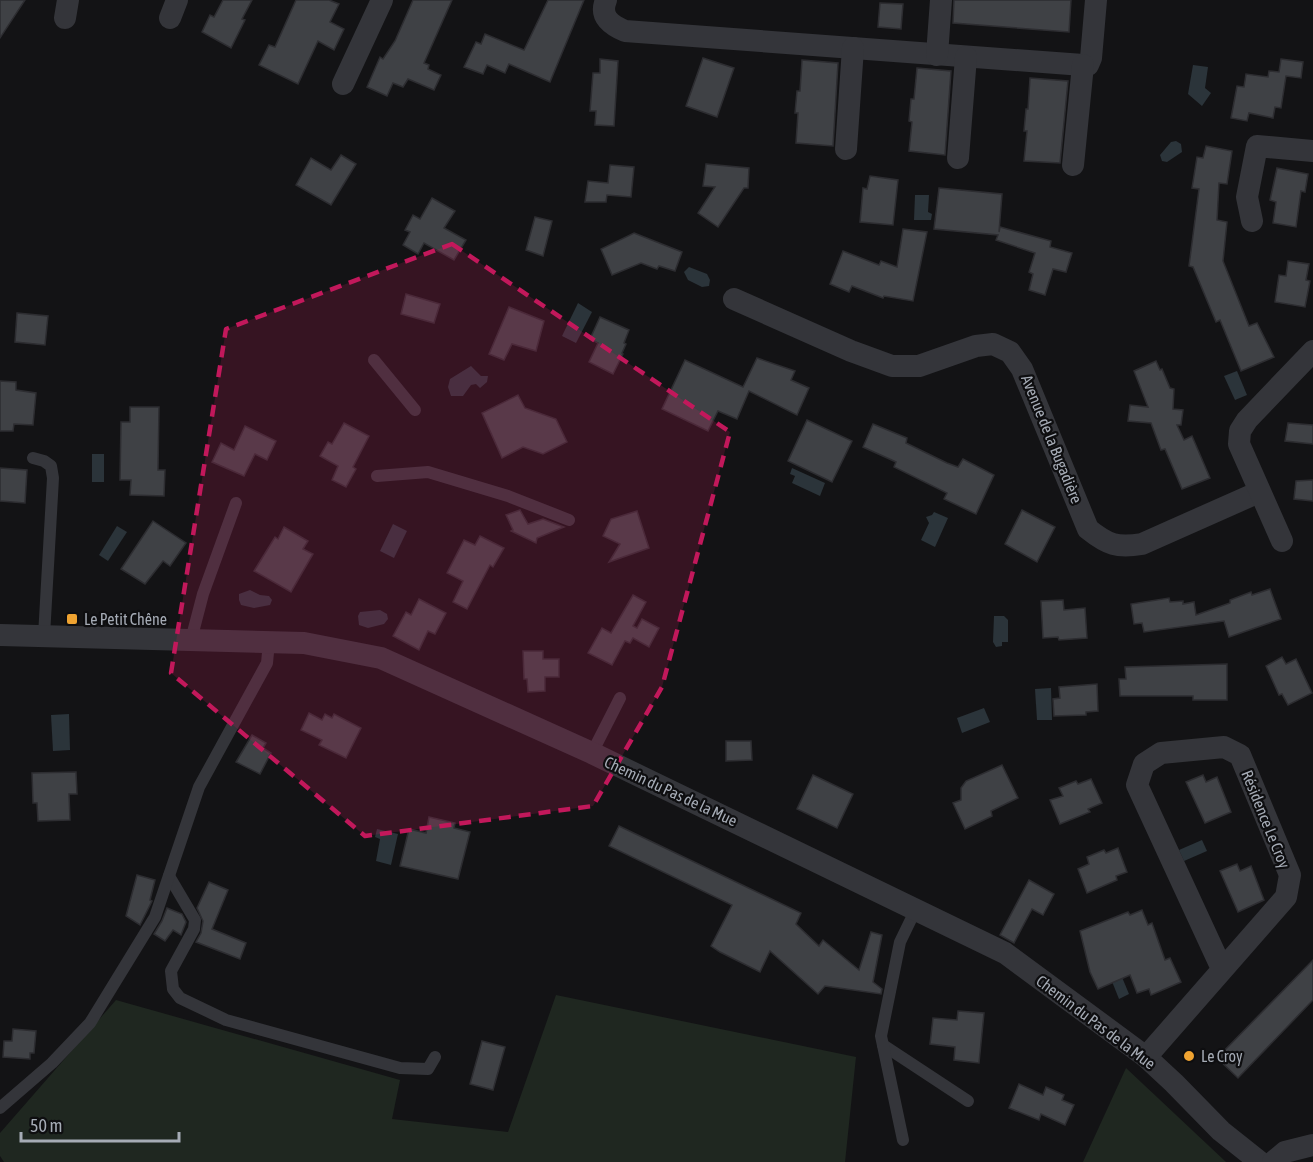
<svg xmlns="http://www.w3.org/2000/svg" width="1313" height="1162" font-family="'Asap Condensed',sans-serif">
	<rect width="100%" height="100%" fill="#131315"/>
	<g fill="#1f2720">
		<polygon points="556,995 856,1057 845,1162 4,1162 0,1156 0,1133 116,1000 400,1080 392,1119 508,1132"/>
		<polygon points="1126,1068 1226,1162 1083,1162"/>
	</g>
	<g fill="#2b343a">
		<polygon points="1193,65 1208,67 1205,88 1211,93 1202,106 1188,94"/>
		<polygon points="1176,141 1181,144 1182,152 1167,162 1162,161 1160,155 1171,142"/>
		<polygon points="915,195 929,195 928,212 932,214 931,220 914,220"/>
		<polygon points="689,267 707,274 710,280 709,286 702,287 688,280 684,272"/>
		<polygon points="578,303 592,312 576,343 562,336"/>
		<polygon points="471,366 481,376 488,376 487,382 480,388 476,384 471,385 463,396 451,396 448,387 450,379"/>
		<polygon points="1237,371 1247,395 1235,400 1224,376"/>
		<rect x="92" y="454" width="12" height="28"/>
		<polygon points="792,468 825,483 820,496 792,483 795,476 790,474"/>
		<polygon points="934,512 948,518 935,547 921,540 929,523 926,517 932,515"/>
		<polygon points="393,524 407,531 394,558 380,551"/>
		<polygon points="117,526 127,532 108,561 99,555"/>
		<polygon points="250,590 260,595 269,596 272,600 270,605 254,608 241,605 239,600 239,594"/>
		<polygon points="380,610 387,614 388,619 384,624 368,628 359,625 358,616 360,612"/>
		<polygon points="994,616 1004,616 1008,620 1008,642 1002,642 1002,646 996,647 993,642"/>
		<polygon points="1051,688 1052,720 1037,720 1035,689"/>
		<polygon points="984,708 990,722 962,733 957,718"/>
		<polygon points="69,714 70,750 53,751 51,715"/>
		<polygon points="377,829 398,834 391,865 376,861 380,839 375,837"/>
		<polygon points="1202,840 1207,851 1184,861 1179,850"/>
		<polygon points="1119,970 1129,994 1119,999 1109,974"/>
	</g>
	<g fill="#3f4145" stroke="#2d2d31" stroke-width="1.5">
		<polygon points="0,0 25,0 0,38"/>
		<polygon points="223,0 252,0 242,19 245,20 231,48 202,32 210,15 214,17"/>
		<polygon points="296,0 329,0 339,4 330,22 344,29 334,50 318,41 298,84 259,65 269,45 275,47"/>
		<polygon points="413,0 452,0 424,63 429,65 428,69 441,75 434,90 408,79 403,87 393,83 387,96 367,87 380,57 383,59 395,41"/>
		<polygon points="548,0 584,0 550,82 509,64 505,73 487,65 483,74 464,67 476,42 481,44 485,34 524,50"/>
		<polygon points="954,0 1071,0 1069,32 953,23"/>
		<polygon points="880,3 903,4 901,29 878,27"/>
		<polygon points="703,58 734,68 717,117 686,106"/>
		<polygon points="600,59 618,61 614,126 595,125 596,111 590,111 593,73 600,73"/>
		<polygon points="1281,59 1303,62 1301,78 1286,76 1281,108 1275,107 1273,118 1249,113 1247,121 1231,118 1237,86 1244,87 1246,74 1268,77 1269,71 1279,72"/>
		<polygon points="802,60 838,63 833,146 796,143 798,113 795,113 797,91 800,91"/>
		<polygon points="917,68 951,71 945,155 909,151 912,122 909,121 911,99 914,99"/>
		<polygon points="1030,78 1068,81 1060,163 1024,161 1027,131 1024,131 1026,109 1028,109"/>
		<polygon points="1206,146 1232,151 1227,184 1219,183 1217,220 1227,222 1223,261 1249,326 1257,323 1274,357 1241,371 1220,320 1216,322 1193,267 1189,266 1199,189 1192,188 1197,157 1203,158"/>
		<polygon points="341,155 356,164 331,205 296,185 311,158 331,170"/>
		<polygon points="706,164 749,168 748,188 744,188 718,227 698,213 715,187 703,186"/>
		<polygon points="610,165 634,167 631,197 607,195 606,202 585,202 588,181 608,183"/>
		<polygon points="1277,168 1308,174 1305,192 1301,191 1296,227 1273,223 1276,202 1270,200"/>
		<polygon points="870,176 898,180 893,225 860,222 863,188 867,189"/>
		<polygon points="939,188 1002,194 999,232 1000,227 1051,241 1050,247 1072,253 1066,272 1053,269 1045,295 1029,290 1033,274 1029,272 1035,253 996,240 998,235 934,229"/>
		<polygon points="432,198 455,211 444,228 466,240 454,260 424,243 418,254 403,245 410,232 405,230 413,215 420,219"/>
		<polygon points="535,217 552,221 543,256 526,250"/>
		<polygon points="903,229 927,232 913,301 884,296 883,298 852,286 849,292 830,284 843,251 879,265 881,261 897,267"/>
		<polygon points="634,233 682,252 675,271 659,266 657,269 641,263 612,275 601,249"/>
		<polygon points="1288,261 1309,264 1306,280 1310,281 1305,307 1275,302 1279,275 1286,276"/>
		<polygon points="406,294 440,304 434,323 401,314"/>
		<polygon points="509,307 544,321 536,351 512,344 504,360 489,354"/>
		<polygon points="17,313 48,316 45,345 15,342"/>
		<polygon points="600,317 629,330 624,343 626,344 622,353 623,354 613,374 589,362 598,343 590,339"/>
		<polygon points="757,358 795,371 791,380 809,388 797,415 749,391 737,419 718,411 708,431 662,409 685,360 743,387"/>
		<polygon points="1156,361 1160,370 1162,369 1170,388 1174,389 1173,409 1183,410 1181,425 1177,425 1184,440 1192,436 1210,478 1182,489 1165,449 1161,450 1151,423 1128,421 1130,405 1148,407 1134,371"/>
		<polygon points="0,381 16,382 16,390 36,393 33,425 14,424 13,431 0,431"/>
		<polygon points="518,395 525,408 556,419 567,442 543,454 523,447 502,458 482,413"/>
		<polygon points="130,407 159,407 158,470 165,470 164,496 130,495 131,480 120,480 121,422 130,422"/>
		<polygon points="807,420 852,441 832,482 788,461"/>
		<polygon points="344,423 369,436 353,467 356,469 346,487 332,480 338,466 320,456 328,442 332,444"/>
		<polygon points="1288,423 1313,425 1313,444 1285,441"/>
		<polygon points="873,424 907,438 906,443 947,463 958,467 963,459 994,475 976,514 944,499 947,493 894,467 896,462 863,447"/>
		<polygon points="245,426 276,441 267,460 255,454 244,476 212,462 221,443 234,450"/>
		<polygon points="0,468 27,470 25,503 0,501"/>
		<polygon points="1313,480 1313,501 1294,499 1296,481"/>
		<polygon points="520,510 528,524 543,519 564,527 537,538 536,543 511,531 513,530 506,515"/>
		<polygon points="1022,510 1055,527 1037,562 1005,544"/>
		<polygon points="637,511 649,548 609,562 620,544 603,536 611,519"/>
		<polygon points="153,521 186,543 170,566 163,561 145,584 121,569"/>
		<polygon points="284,527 308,541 303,549 313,554 291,592 254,571 275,537 278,539"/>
		<polygon points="480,536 504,548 493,567 490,565 467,609 453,602 463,581 447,573 464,540 475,545"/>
		<polygon points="1270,589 1281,619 1229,637 1224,621 1144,632 1142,623 1134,624 1131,604 1169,598 1170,602 1183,601 1183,604 1194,602 1196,615 1230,603 1230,600 1251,592 1252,595"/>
		<polygon points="633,595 646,602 633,626 637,628 642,619 659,628 649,647 633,638 630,643 625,641 612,665 588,653 602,628 611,633"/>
		<polygon points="419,599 446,613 435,634 428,631 419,650 393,636 406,612 411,615"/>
		<polygon points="1063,600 1064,610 1085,608 1087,638 1059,640 1058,637 1043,638 1041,601"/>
		<polygon points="523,651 543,651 543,659 559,659 559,677 545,677 545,691 528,692 527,679 524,679"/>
		<polygon points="1282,657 1286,664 1296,659 1312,693 1288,705 1282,694 1279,695 1266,666"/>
		<polygon points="1227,664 1227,700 1193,700 1193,696 1120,696 1119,679 1126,679 1125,667"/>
		<polygon points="1097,684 1098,711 1086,712 1086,715 1054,716 1053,699 1060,698 1059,687"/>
		<polygon points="309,713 322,720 325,714 332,718 334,714 361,728 346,758 319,745 322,740 301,730"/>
		<polygon points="252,735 266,743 263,748 271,753 260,774 236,762"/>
		<polygon points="726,741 751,741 752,760 726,761"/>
		<polygon points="1002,765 1018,798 991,811 992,816 965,829 953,803 961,800 961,788 966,781"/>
		<polygon points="76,772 77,794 69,794 70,820 38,821 37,803 33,803 32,773"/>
		<polygon points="813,775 853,794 837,828 797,809"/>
		<polygon points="1203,775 1206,782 1217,777 1231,812 1205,823 1186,782"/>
		<polygon points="1091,779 1102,803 1088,809 1090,812 1060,824 1050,800 1063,796 1059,788 1076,781 1078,784"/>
		<polygon points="429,817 455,823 454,828 470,832 458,879 400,866 409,829 426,833"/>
		<polygon points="619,826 801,913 796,924 819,946 823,940 859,970 871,932 882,935 873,982 882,989 881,994 825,986 818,994 770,951 760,972 720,952 711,946 732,905 609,846"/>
		<polygon points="1118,848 1127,872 1116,876 1117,880 1087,893 1078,869 1089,864 1087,857 1104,850 1106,853"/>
		<polygon points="1237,864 1240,871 1251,866 1264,900 1238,912 1220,871"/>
		<polygon points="137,875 155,880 150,900 152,901 140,925 126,916"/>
		<polygon points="1029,880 1054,894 1043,915 1032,909 1014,943 1000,935"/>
		<polygon points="209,882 228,890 212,929 246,943 240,959 196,942 201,933 203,921 197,908"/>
		<polygon points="167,908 182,914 186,922 181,935 173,930 165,941 154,934 162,921"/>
		<polygon points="1142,910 1148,925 1152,923 1165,960 1170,958 1181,982 1151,995 1149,989 1137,993 1130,975 1098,989 1090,972 1080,931 1128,912 1130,915"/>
		<polygon points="1313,960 1313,1000 1238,1078 1217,1058"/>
		<polygon points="958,1011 984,1013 979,1063 954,1060 955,1047 930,1044 933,1018 957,1020"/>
		<polygon points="13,1029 36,1031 34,1053 30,1053 30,1059 3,1057 4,1041 12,1041"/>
		<polygon points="482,1041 505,1047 493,1090 470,1084"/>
		<polygon points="1019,1084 1043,1095 1046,1087 1064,1095 1062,1100 1074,1105 1065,1125 1041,1114 1039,1120 1009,1108"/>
	</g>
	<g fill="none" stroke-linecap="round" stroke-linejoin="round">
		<g stroke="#34353a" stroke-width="12">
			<polyline points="374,360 415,410"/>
			<polyline points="33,458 44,461 51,466 53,478 44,636"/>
			<polyline points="377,476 428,472 508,496 569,520"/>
			<polyline points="191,640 203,594 236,503"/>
			<polyline points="592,753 620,698"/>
			<polyline points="169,876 195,920 194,929 171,971 173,989 180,998 226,1020 400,1068 428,1069 435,1057"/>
			<polyline points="883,1045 968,1101"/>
			<polyline points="0,1108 52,1063 90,1023 155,917 199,787 267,663 269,642"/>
			<polyline points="903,1140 881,1036 900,942 916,909"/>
		</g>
		<g stroke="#34353a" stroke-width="22">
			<path d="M606,0C599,17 611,25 625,31L1083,65H1088L1091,58L1096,0"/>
			<polyline points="65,18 68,0"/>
			<polyline points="170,18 177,0"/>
			<polyline points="937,55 941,0"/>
			<polyline points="343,84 382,0"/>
			<polyline points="846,149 853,48"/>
			<polyline points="958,158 966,57"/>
			<polyline points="1073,165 1083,65"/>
			<polyline points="1252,221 1247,197 1257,146 1313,151"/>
			<path d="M734,299L851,351L892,366H919L976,346L993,344L1010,352L1022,369L1088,529C1108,545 1117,548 1142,544L1259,492"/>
			<polyline points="1282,541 1239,444 1240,431 1247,420 1313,351"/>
			<polyline points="0,635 304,643 381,658 592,753 1005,953 1146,1057 1174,1083 1221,1131 1260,1162"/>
			<polyline points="1146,1057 1286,897 1290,875 1240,755 1224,747 1161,753 1144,764 1137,785 1222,969"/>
			<polyline points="1273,1162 1285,1152 1313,1145"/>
		</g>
	</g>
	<path fill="#c2185b" fill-opacity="0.2" stroke="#c2185b" stroke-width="4.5" stroke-dasharray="12 8" stroke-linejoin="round" d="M452,244L730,432L662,687L593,806L365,836L171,673L226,329Z"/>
	<g fill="#efa331" stroke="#0e0e10" stroke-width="2">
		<rect x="66" y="613" width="12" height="12" rx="3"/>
		<circle cx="1189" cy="1056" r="6"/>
	</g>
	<g text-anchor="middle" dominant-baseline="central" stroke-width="4.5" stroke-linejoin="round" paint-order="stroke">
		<g font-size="16" fill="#a5abb5" stroke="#0e0e10">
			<text transform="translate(1052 439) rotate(68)">Avenue de la Bugadière</text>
			<text transform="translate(671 791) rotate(25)">Chemin du Pas de la Mue</text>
			<text transform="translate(1266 819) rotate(68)">Résidence Le Croy</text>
			<text transform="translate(1096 1022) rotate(37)">Chemin du Pas de la Mue</text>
		</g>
		<g font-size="16" fill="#a5abb5" stroke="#0e0e10" text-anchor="start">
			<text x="84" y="619">Le Petit Chêne</text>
			<text x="1201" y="1056">Le Croy</text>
		</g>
	</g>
	<path d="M21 1132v9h158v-9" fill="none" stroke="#a5abb5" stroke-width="3"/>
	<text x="30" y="1132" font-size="18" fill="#a5abb5" stroke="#0e0e10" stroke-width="4.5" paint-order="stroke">50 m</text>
</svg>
